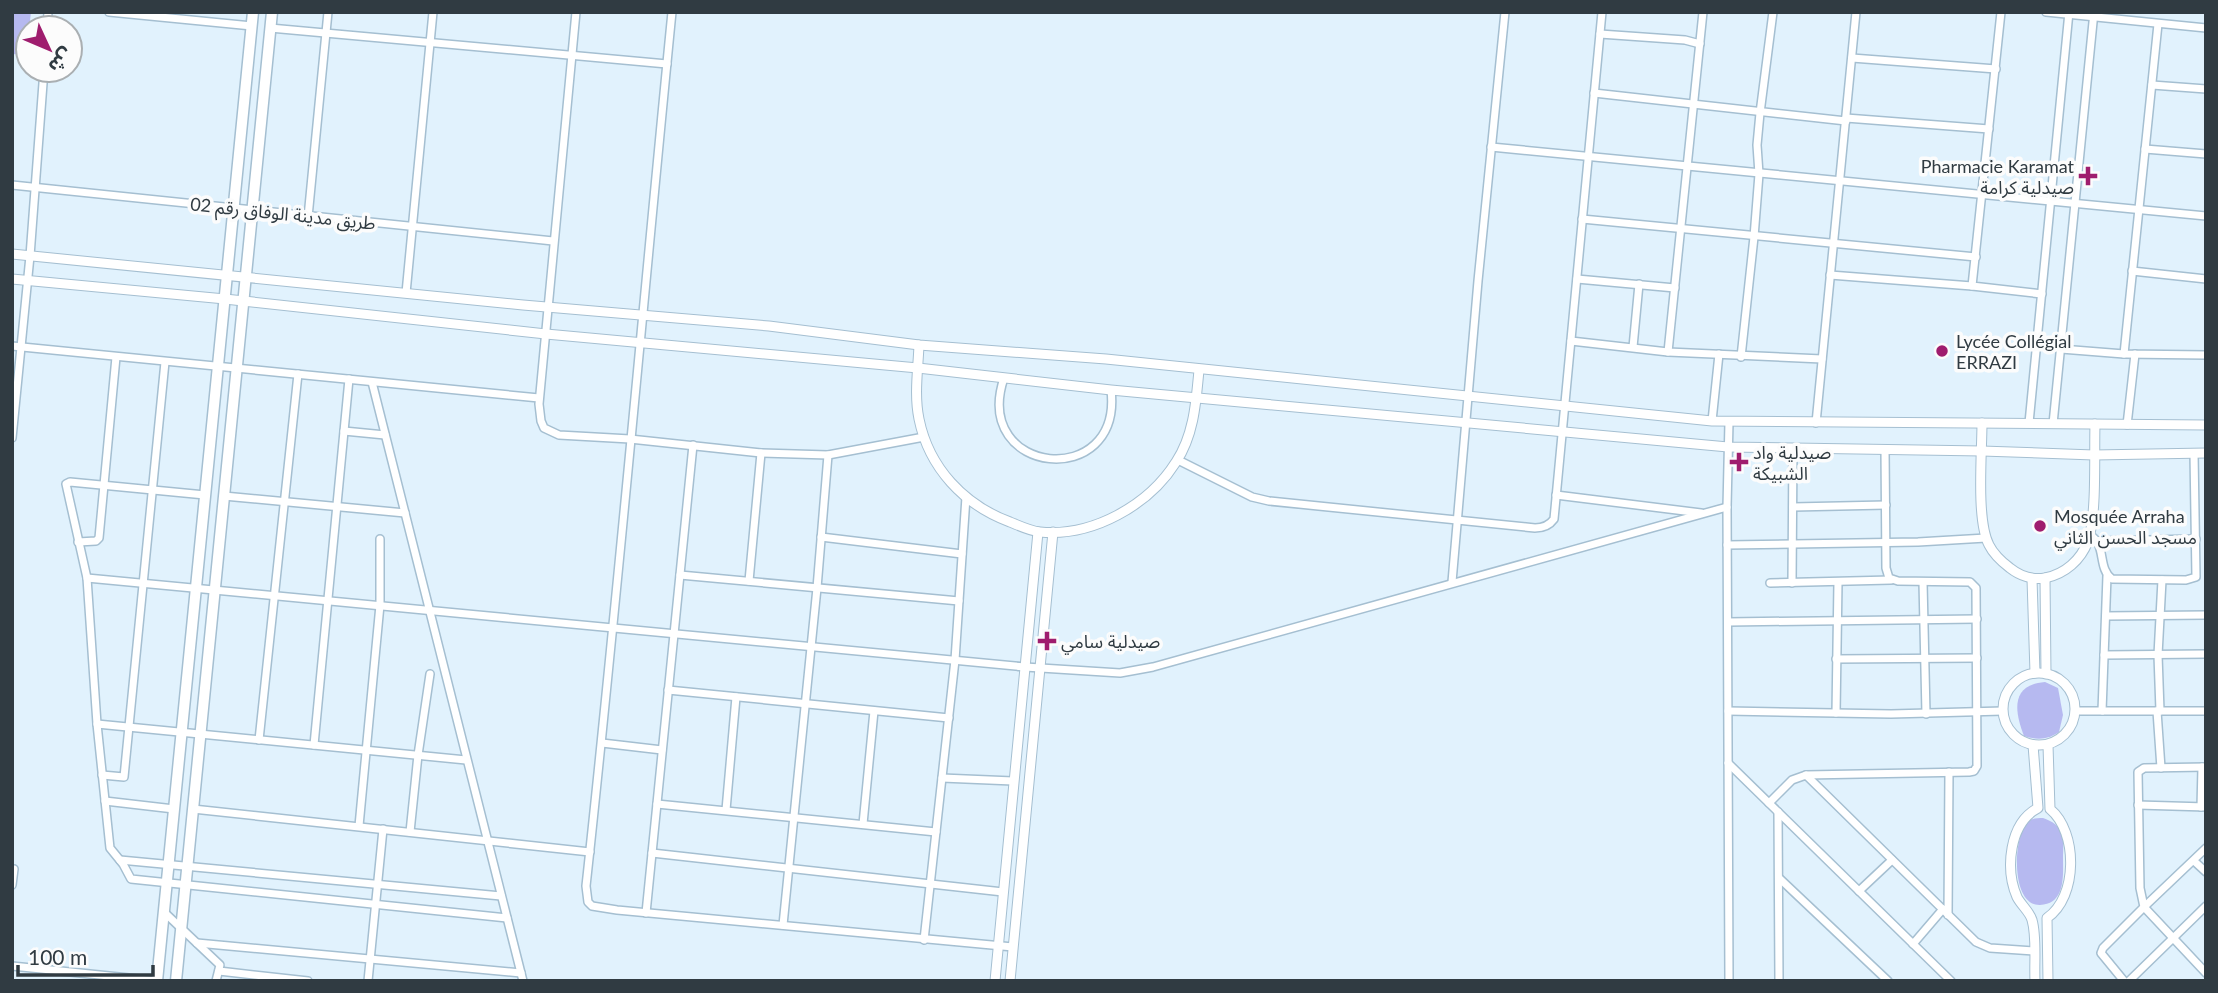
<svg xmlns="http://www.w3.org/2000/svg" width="2218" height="993" font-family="Lato,'Noto Sans Arabic',sans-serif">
	<rect width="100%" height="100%" fill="#e1f2fd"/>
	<g fill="#b6b9f0">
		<polygon points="12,12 31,12 26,55 12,54"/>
		<path d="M2045,682L2058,688L2063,715L2059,732C2047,740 2037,740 2024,736C2014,710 2011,685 2045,682Z"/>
		<path d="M2043,818C2052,821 2060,826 2062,835C2064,842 2063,851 2063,857C2063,875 2066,904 2040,905C2010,906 2013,835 2028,822C2032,818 2038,818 2043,818Z"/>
	</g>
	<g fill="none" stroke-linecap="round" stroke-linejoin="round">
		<defs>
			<g id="minor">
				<polyline points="109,12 252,26"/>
				<polyline points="576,12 539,404 541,421 544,428 559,435 630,439 761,453 828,455 924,437"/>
				<path d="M672,12C643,303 618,595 586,886L588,902L592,906L617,910L1013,947"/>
				<polyline points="2001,12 1972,286 2042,294"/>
				<polyline points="2046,12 2206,28"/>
				<polyline points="47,28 48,12"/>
				<polyline points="270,28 667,64"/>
				<polyline points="1600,34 1685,40 1700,44"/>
				<polyline points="1852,58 1996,69"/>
				<polyline points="2152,85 2206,89"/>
				<polyline points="1594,93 1846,121"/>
				<polyline points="1846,118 1989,129"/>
				<polyline points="1491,147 2206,216"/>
				<polyline points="2145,149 2206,154"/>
				<polyline points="12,185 553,241"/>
				<polyline points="308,217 328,12"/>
				<polyline points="1582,219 1976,257"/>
				<polyline points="2132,271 2206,279"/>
				<polyline points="1830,275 1972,286"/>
				<polyline points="1577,279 1675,288"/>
				<polyline points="406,293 433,12"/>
				<polyline points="1571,341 1668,352 1822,359"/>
				<polyline points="12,346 539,398"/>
				<polyline points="1633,347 1639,284"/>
				<polyline points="2061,349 2124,354 2206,355"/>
				<polyline points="1668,352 1703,12"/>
				<polyline points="2124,354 2158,24"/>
				<polyline points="1741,357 1754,237 1759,174 1757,145 1760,113 1773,12"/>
				<path d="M1004,378C971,476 1123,491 1111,390"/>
				<polyline points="372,382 523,981"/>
				<polyline points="1712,421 1719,354"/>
				<polyline points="1816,423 1856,12"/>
				<polyline points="2029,423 2069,12"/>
				<polyline points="2053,424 2094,12"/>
				<polyline points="2127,425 2135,354"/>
				<polyline points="344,431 385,435"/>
				<polyline points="12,438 30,256 44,70"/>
				<path d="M1178,460L1252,497L1269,501L1535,528C1543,528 1549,526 1554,519L1602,12"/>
				<polyline points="205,495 70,482 66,484 87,578 97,724 110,848 123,864 131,879 507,918"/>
				<polyline points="1556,495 1701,513"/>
				<polyline points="224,496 405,513"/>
				<polyline points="1793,507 1886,505"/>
				<path d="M2090,535C2107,545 2097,568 2112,579L2186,580L2196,577L2194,453"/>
				<polyline points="821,537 962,554"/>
				<polyline points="2098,541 2196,539"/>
				<polyline points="78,542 96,541 99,538 116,357"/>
				<polyline points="1727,545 1918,542 1986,538"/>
				<polyline points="680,575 959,601"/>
				<polyline points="87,578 1025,667 1120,673 1153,667 1727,507"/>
				<polyline points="749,581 761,453"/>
				<polyline points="1452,582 1478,281 1505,12"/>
				<polyline points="1923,582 1926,714"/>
				<polyline points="1770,583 1891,580"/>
				<polyline points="1792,583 1793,448"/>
				<polyline points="2106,616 2206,615"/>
				<polyline points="1728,622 1977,619"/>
				<polyline points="2104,655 2206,654"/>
				<polyline points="1836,659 1977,658"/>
				<polyline points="668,690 949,718"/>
				<polyline points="1728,711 1891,714 2003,711"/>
				<polyline points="2076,711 2206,711"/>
				<polyline points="2102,711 2107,576"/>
				<polyline points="2157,711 2161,768"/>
				<polyline points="2160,711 2158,655 2162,580"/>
				<polyline points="1836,713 1838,582"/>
				<polyline points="97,724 466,760"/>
				<polyline points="259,740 298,374"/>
				<polyline points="602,743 662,750"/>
				<polyline points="314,745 349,379"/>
				<polyline points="1728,763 1951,981"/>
				<polyline points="102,775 124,777 165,362"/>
				<polyline points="1806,775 1969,772 1974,771 1977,766 1976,588 1970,582 1898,581 1889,578 1886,568 1885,449"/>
				<polyline points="942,778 1013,781"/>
				<polyline points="105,801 174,809"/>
				<polyline points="1769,803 1792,780 1806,775 1976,942 1990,948 2034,951"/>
				<polyline points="657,804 936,832"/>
				<polyline points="2138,805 2206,807"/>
				<polyline points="2201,807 2202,767"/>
				<polyline points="193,809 590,852"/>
				<polyline points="726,810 736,697"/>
				<polyline points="1778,812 1779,981"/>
				<polyline points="863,824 874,711"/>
				<polyline points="359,826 380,605 380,539"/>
				<polyline points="410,832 418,755 430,674"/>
				<polyline points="2206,848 2144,907 2206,973"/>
				<polyline points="652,853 1003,892"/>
				<polyline points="120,860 501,896"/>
				<polyline points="2194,861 2206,872"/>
				<polyline points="12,869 14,869 12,885"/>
				<polyline points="1779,878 1888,981"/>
				<polyline points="1859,891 1892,860"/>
				<polyline points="164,912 220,965 216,981"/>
				<polyline points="646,913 693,445"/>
				<polyline points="1948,915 1949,772"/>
				<polyline points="783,925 817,588 828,455"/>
				<polyline points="924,940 955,660 966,497"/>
				<polyline points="197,943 521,973"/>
				<polyline points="1913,944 1943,909"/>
				<polyline points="12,966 158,981"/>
				<polyline points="219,971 308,981"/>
				<polyline points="368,981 383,829"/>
				<polyline points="1729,981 1727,507 1729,422"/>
				<polyline points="2124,981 2101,953 2103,948 2144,907 2140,888 2138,772 2144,768 2206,767"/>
				<polyline points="2129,981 2206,906"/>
			</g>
			<g id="tertiary">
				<polyline points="12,254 523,305 769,326 919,345 1106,359 1712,421 2206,425"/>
				<polyline points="12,279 225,299 546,334 918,368 1111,390 1728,447 1982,451 2094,455 2206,453"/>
				<path d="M919,345C918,370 914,395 919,419C929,468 964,505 1010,522C1020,526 1030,531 1040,532C1093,537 1149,505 1176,462C1194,435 1196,402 1199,370"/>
				<path d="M1982,423C1982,453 1976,520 1989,545C1994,555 2002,562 2010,568C2020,576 2033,580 2045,578C2065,574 2081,560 2088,541C2097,515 2094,455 2095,424"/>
				<polyline points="2045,578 2046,674"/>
				<polyline points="2032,579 2035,673"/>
				<circle cx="2039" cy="709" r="36"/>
				<path d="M2033,745L2038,808C2009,823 2005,869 2017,897C2021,905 2030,912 2032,920C2037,937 2034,963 2035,981"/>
				<polyline points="995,981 1038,532"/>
				<polyline points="1010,981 1053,532"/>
				<path d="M2048,981L2047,918C2078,897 2078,832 2050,809L2048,745"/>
			</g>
			<g id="secondary">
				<polyline points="157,981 253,12"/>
				<polyline points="176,981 272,12"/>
			</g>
		</defs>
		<use href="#minor" stroke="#a5bfd1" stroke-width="10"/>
		<use href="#tertiary" stroke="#a5bfd1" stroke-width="11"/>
		<use href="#secondary" stroke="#a5bfd1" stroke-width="13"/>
		<use href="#minor" stroke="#fff" stroke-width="7"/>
		<use href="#tertiary" stroke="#fff" stroke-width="9"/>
		<use href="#secondary" stroke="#fff" stroke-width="10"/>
	</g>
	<g fill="#9f1d6e" stroke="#fcfcfc" stroke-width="2.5">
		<path d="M2084.5 165.5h7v7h7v7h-7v7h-7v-7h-7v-7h7z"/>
		<circle cx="1942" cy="351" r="7"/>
		<path d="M1735.5 451.5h7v7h7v7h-7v7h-7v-7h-7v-7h7z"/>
		<circle cx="2040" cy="526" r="7"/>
		<path d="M1043.5 630.5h7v7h7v7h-7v7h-7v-7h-7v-7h7z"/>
	</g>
	<g text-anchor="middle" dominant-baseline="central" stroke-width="7" stroke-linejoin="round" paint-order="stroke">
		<g font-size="18" fill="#303b42" stroke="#fcfcfc" text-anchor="start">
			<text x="2074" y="166" text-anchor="end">Pharmacie Karamat<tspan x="2074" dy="21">صيدلية كرامة</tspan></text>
			<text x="1956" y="341">Lycée Collégial<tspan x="1956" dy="21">ERRAZI</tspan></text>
			<text x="1753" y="452">صيدلية واد<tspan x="1753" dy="21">الشبيكة</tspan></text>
			<text x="2054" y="516">Mosquée Arraha<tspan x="2054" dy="21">مسجد الحسن الثاني</tspan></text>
			<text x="1061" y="641">صيدلية سامي</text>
		</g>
		<g font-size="18" fill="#303b42" stroke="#fcfcfc">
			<text transform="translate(283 213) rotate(6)">طريق مدينة الوفاق رقم 02</text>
		</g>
	</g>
	<rect width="2218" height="993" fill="none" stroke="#303b42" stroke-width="28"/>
	<g transform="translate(49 49) rotate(134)"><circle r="33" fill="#fcfcfc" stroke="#aaafb2" stroke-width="2"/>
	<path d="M0-5L12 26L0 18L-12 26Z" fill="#9f1d6e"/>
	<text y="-10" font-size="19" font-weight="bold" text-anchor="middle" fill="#303b42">ش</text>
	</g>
	<path d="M18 965v10h135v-10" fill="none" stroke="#303b42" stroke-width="3.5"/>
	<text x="28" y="965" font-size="21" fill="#303b42" stroke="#fcfcfc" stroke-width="5" paint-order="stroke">100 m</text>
</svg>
